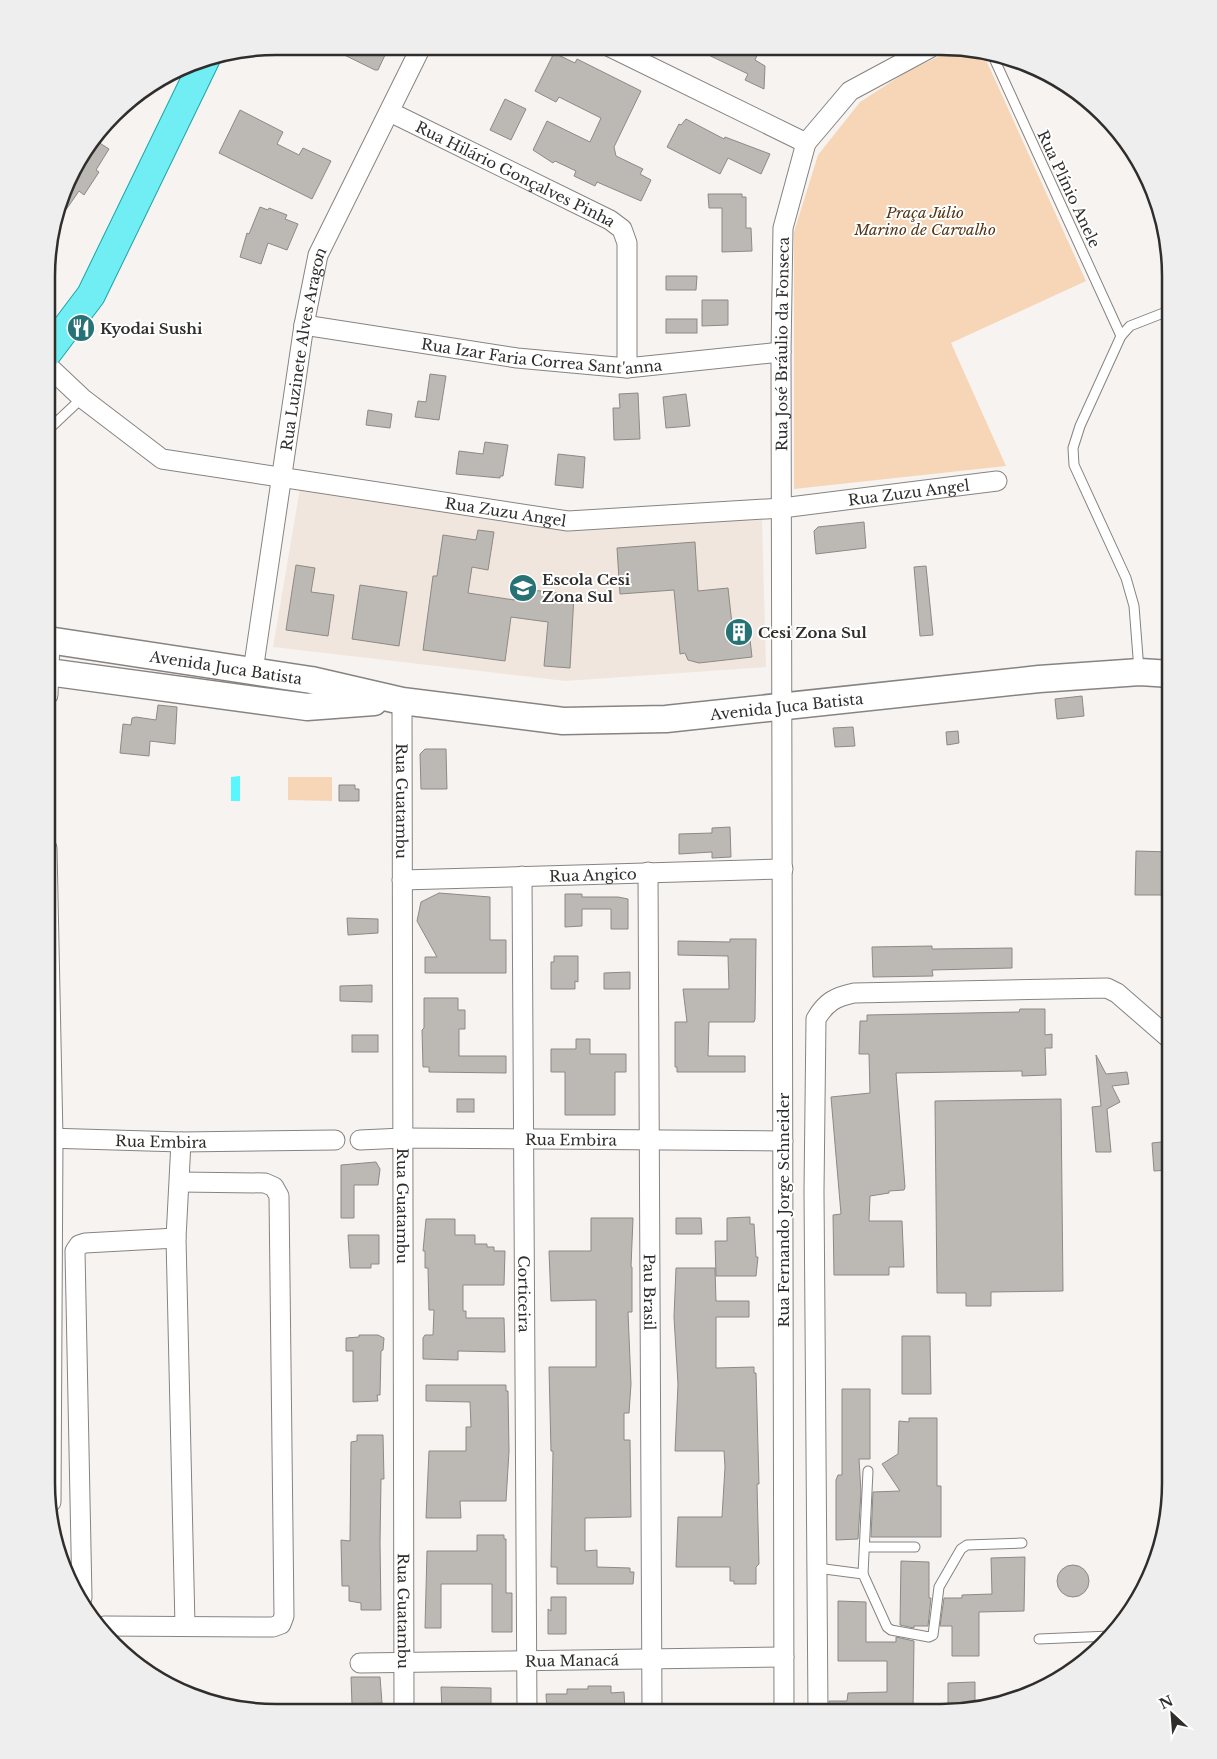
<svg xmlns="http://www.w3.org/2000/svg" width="1217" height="1759" font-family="'Libre Baskerville',serif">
	<rect width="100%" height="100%" fill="#f7f3f0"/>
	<polygon fill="#f0e6dd" points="300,488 567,529 762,519 766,667 565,681 273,647"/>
	<g fill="#f7d6b8">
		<polygon points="957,48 982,51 1086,281 951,343 1006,466 794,489 794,232 818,155 860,102 908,71"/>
		<polygon points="288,777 332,777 332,801 288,800"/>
	</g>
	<polygon fill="#59f6fd" points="240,776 240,801 231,801 231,777"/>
	<g fill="#bcb9b5" stroke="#8c8986">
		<polygon points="326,46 369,47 385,55 378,70 375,70"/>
		<polygon points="692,47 760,48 755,60 765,66 764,89 745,80 748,74"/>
		<polygon points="554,53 575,63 577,59 641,91 614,147 616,156 643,169 640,174 651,180 641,201 597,182 595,186 574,176 576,171 555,161 553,163 533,150 547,121 590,142 601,118 559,97 556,102 535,91"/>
		<polygon points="505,99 526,109 511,140 490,130"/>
		<polygon points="240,110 283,132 277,144 299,155 303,148 331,161 312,199 219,153"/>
		<polygon points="686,119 724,139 725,137 770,154 761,174 728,158 720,174 667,147 679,124 681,125"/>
		<polygon points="95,140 109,149 96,170 99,172 84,195 79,191 63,214 60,212 77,162"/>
		<polygon points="708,194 742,194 742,197 746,197 746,228 751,228 752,251 722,252 722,208 709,208"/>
		<polygon points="260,207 268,210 269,208 287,215 285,219 298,224 287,250 268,243 261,264 240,257 247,233 249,234"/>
		<polygon points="666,276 697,276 696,290 666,290"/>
		<polygon points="702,300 728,300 728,325 702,326"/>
		<rect x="666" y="319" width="31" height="14"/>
		<polygon points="430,374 446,376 439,420 415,417 418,401 426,402"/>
		<polygon points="638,393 640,439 614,440 613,408 620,408 619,394"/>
		<polygon points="686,394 690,426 666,428 663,397"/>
		<polygon points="368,410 392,414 390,428 366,425"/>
		<polygon points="485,442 508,445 503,476 500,476 500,478 456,474 459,451 483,454"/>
		<polygon points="558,454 585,457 583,488 555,485"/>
		<polygon points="864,522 866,548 816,554 814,531 818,527"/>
		<polygon points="478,530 494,532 488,570 472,567 468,593 514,600 516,588 574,595 570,668 544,666 548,622 511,617 505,661 423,650 433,576 437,576 443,535 476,540"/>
		<polygon points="695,542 698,591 728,588 732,624 748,622 752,657 699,663 688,660 685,653 680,654 674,590 620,594 617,548"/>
		<polygon points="296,565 315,568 311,592 334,595 328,636 286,630"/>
		<polygon points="926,566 933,635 920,636 914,567"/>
		<polygon points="360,585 407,592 399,646 352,639"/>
		<polygon points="1082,696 1084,716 1057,719 1055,699"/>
		<polygon points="158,705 177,707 175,744 150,741 149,756 120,753 123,724 131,725 132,718 136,717 156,720"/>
		<polygon points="853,727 855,746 835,747 833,728"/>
		<polygon points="958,731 959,743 947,745 946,732"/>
		<polygon points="425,749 446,749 447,789 421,789 420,754"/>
		<polygon points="339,785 355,785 355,789 359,789 359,801 339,801"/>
		<polygon points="730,827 731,857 712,858 712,852 679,854 679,834 712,833 712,828"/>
		<polygon points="1136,851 1170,852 1170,895 1135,895"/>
		<polygon points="439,893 490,897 490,940 506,940 506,973 425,973 425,957 437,957 417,921 421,902"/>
		<polygon points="565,894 582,894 582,897 618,897 628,899 628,929 611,929 611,909 582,909 582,926 565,927"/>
		<polygon points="347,918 378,919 378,933 348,935"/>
		<polygon points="730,939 756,939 755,1019 754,1022 709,1022 708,1056 745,1056 745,1072 677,1072 677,1067 675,1067 675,1022 687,1022 683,989 729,989 728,956 678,955 678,941 730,942"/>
		<polygon points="932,946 932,949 1012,948 1012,968 932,970 933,976 873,977 872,947"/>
		<polygon points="554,956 578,956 578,982 575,981 575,989 551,989 551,962 554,962"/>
		<polygon points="630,972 630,989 604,989 604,973"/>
		<polygon points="372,985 372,1002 340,1001 340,986"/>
		<polygon points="424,998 458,998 458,1010 465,1010 465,1029 459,1029 459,1056 506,1056 506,1073 429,1072 429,1067 423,1067 422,1030 424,1028"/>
		<polygon points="1020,1009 1045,1009 1045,1035 1052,1034 1052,1048 1045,1048 1046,1075 1022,1076 1022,1071 896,1073 905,1187 904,1190 889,1191 889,1193 870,1196 869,1221 902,1221 904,1267 889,1267 889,1275 834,1275 833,1215 841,1214 831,1097 870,1093 869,1054 859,1054 860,1021 867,1021 867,1015 1019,1012"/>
		<rect x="352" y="1035" width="26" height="17"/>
		<polygon points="576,1039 590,1039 590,1054 626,1054 626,1072 615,1072 615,1115 565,1115 565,1072 551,1072 551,1049 576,1049"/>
		<polygon points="1096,1055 1106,1074 1127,1072 1129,1084 1112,1086 1120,1102 1107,1109 1111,1152 1096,1152 1092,1107 1101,1106"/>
		<rect x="457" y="1099" width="17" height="13"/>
		<polygon points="1061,1099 1063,1291 991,1292 991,1306 966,1306 966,1293 937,1293 935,1101"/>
		<polygon points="1170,1141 1170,1170 1154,1171 1152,1143"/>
		<polygon points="376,1162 380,1169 378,1185 354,1185 354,1218 341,1218 341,1165"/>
		<polygon points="750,1217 750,1224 754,1224 756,1257 758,1257 756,1276 716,1276 715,1241 727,1241 727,1218"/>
		<polygon points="591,1218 633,1218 631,1267 632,1267 632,1312 628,1312 631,1384 629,1413 624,1413 624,1440 630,1440 631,1517 585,1518 585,1551 597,1550 597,1567 630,1568 630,1572 634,1572 633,1584 557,1584 557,1567 551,1567 553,1451 551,1451 549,1367 596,1367 596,1300 551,1301 549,1251 591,1251"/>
		<polygon points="676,1218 701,1218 702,1234 676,1234"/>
		<polygon points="426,1219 455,1219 455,1235 475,1235 475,1244 487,1244 487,1247 494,1247 494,1251 505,1251 504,1285 463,1285 463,1311 466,1311 466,1318 504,1318 505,1352 458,1351 458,1360 423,1359 423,1338 425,1335 433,1335 434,1310 429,1310 428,1268 425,1268 425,1251 423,1251"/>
		<polygon points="348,1235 379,1235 379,1264 371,1264 371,1268 350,1268"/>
		<polygon points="676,1268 715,1268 716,1301 749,1301 749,1317 716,1317 716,1368 754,1367 754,1373 756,1373 759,1484 757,1484 759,1564 756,1567 756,1584 734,1584 734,1581 730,1581 730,1567 676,1567 678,1517 722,1517 725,1467 724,1451 675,1451 678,1384 674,1317"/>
		<polygon points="359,1335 378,1335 384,1338 383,1350 381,1351 380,1395 377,1395 378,1401 353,1402 353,1351 346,1351 346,1338 359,1337"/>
		<polygon points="902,1336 930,1336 931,1394 902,1394"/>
		<polygon points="426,1385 506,1385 506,1391 508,1391 509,1451 506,1501 460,1501 461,1518 426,1518 429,1451 466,1451 466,1427 471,1427 470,1402 426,1401"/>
		<polygon points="842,1389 870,1389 870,1459 859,1459 861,1492 858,1539 836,1540 836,1480 838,1475 842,1475"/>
		<polygon points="909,1418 937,1418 937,1486 941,1486 941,1537 871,1537 873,1492 900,1491 882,1464 898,1454 899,1421 909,1422"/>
		<polygon points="357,1435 383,1435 384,1479 381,1479 380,1543 381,1610 361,1610 361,1603 349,1601 349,1586 342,1586 341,1540 350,1541 351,1442 357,1441"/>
		<polygon points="477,1535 504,1535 504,1539 506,1539 506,1593 512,1593 512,1632 492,1632 492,1584 441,1584 441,1628 425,1628 427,1551 477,1551"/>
		<polygon points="1025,1557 1024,1611 979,1612 979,1656 952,1656 952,1626 940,1626 944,1598 962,1598 962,1595 992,1594 991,1558"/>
		<polygon points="901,1561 929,1562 929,1598 931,1598 928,1626 914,1626 914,1628 900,1625"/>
		<circle cx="1073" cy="1581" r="16"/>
		<polygon points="551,1597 566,1597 566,1634 548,1634 548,1609 551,1611"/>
		<polygon points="838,1601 866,1602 866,1642 896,1642 896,1637 914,1641 913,1709 865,1709 865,1713 829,1712 829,1701 847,1701 848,1693 887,1692 887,1661 838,1661"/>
		<polygon points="351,1677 380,1677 382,1703 352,1704"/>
		<polygon points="975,1682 975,1705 948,1711 948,1683"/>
		<polygon points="588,1686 611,1686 611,1693 624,1692 625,1712 547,1712 546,1694 567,1694 567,1689 588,1689"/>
		<polygon points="441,1687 491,1688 491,1705 488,1706 488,1711 442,1711"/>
	</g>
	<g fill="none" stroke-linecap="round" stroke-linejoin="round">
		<defs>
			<g id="service">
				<polyline points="992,54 1121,336"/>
				<polyline points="48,414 56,422"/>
				<polyline points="48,430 82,398"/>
				<polyline points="1139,670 1134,606 1126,578 1074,465 1073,448 1080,426 1121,336 1130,326 1171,310"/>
				<polyline points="865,1547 915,1547"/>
				<polyline points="817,1568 863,1574 887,1627 891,1630 929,1637 933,1635 939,1587 961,1549 967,1545 1022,1543"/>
				<polyline points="863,1574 868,1471"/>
				<polyline points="1039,1639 1110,1636"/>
			</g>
			<g id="minor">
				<polyline points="610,47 806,143"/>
				<path id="s1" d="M390,112L610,220L622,229L627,243V368"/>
				<path id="s2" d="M304,325L517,358L627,368L781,352"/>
				<path id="s3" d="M48,366L82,398L162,459L568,521L782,508L997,481"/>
				<path id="s4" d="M253,671L304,325L318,255L421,47"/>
				<polyline points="48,695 50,640"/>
				<path id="s5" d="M402,701L404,1711"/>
				<polyline points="47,848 53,1138 51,1502"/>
				<path id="s6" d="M648,872L652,1712"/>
				<path id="s7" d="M522,876L527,1712"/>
				<path id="s8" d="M402,880L783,869"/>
				<path id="s9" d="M47,1138L181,1142L335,1140"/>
				<path id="s10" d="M360,1140L403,1138L783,1141"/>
				<polyline points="181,1142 176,1238 185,1626"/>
				<polyline points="82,1598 75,1251 79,1245 85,1243 176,1238"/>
				<polyline points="104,1626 273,1627 281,1624 284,1616 279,1196 274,1187 265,1183 180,1182"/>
				<path id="s11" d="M360,1663L784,1657"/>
				<path id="s12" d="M784,1712L781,352L783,228L806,143L850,91L930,48"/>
				<path d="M818,1712L814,1191L816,1019C826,1002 835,997 854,993L1107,988L1117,993L1170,1039"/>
			</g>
			<g id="secondary">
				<path id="s13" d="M48,640L311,680L402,701L563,721L666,719L1039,679L1140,672L1171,674"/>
				<polyline points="48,672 307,707 374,702"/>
			</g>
			<polyline id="primary" points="48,352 91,295 206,58"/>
		</defs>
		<use href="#service" stroke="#878380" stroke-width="11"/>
		<use href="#minor" stroke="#878380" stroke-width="21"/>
		<use href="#secondary" stroke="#878380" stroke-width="29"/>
		<use href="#primary" stroke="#1ba4a9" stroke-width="30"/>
		<use href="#service" stroke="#fff" stroke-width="9"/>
		<use href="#minor" stroke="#fff" stroke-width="19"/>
		<use href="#secondary" stroke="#fff" stroke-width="26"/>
		<use href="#primary" stroke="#70eef4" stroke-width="28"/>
	</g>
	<defs>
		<symbol id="restaurant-disc" viewBox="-11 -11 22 22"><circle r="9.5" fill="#277275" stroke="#fff"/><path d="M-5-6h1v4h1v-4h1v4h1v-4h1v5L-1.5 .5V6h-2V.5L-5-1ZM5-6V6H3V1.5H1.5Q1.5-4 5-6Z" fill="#fff"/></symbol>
		<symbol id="school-disc" viewBox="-11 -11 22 22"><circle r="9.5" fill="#277275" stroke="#fff"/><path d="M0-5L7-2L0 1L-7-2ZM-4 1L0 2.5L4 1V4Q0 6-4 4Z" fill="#fff"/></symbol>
		<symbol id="building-disc" viewBox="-11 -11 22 22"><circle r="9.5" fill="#277275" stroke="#fff"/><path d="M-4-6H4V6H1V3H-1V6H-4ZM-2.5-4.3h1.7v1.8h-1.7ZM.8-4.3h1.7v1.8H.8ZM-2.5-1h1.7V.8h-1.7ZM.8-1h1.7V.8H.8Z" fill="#fff"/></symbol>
	</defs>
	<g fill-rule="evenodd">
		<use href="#restaurant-disc" x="65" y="312" width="32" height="32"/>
		<use href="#school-disc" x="507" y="572" width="32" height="32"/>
		<use href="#building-disc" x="723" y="616" width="32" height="32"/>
	</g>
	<g text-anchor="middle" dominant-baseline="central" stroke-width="4" stroke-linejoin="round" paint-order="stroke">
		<g font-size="15" fill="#2f2e2d" stroke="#fff">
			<text stroke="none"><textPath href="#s1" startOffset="140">Rua Hilário Gonçalves Pinha</textPath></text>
			<text transform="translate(1069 189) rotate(65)">Rua Plínio Anele</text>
			<text stroke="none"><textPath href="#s12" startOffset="1368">Rua José Bráulio da Fonseca</textPath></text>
			<text stroke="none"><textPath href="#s4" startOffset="326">Rua Luzinete Alves Aragon</textPath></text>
			<text stroke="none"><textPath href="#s2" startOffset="240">Rua Izar Faria Correa Sant'anna</textPath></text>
			<text stroke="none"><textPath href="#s3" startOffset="900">Rua Zuzu Angel</textPath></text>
			<text stroke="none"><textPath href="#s3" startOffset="495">Rua Zuzu Angel</textPath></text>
			<text stroke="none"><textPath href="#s13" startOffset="180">Avenida Juca Batista</textPath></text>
			<text stroke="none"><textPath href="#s13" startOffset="746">Avenida Juca Batista</textPath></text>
			<text stroke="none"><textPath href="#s5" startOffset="100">Rua Guatambu</textPath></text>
			<text stroke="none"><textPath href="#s8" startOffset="191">Rua Angico</textPath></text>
			<text stroke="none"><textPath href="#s10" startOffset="211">Rua Embira</textPath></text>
			<text stroke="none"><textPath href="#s9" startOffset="114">Rua Embira</textPath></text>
			<text stroke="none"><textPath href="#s5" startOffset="505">Rua Guatambu</textPath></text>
			<text transform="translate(783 1210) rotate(-90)">Rua Fernando Jorge Schneider</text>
			<text stroke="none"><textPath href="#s6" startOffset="420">Pau Brasil</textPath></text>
			<text stroke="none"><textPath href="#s7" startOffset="418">Corticeira</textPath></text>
			<text stroke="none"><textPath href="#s5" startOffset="910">Rua Guatambu</textPath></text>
			<text stroke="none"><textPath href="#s11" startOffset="212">Rua Manacá</textPath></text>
		</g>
		<g font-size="15" font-style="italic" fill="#543615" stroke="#fff">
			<text x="925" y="212">Praça Júlio<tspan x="925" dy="17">Marino de Carvalho</tspan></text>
		</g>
		<g font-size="15" font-weight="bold" fill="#2f2e2d" stroke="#fff" text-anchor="start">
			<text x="100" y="328">Kyodai Sushi</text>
			<text x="542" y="579">Escola Cesi<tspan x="542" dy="17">Zona Sul</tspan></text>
			<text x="758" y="632">Cesi Zona Sul</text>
		</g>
	</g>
	<path d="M0 0H1217V1759H0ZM276 55H941A221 221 0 0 1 1162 276V1483A221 221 0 0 1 941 1704H276A221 221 0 0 1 55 1483V276A221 221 0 0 1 276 55Z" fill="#eee" fill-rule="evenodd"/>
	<path fill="none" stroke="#2f2e2d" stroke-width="2.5" d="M276 55H941A221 221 0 0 1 1162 276V1483A221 221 0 0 1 941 1704H276A221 221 0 0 1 55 1483V276A221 221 0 0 1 276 55Z"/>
	<g transform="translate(1172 1714) rotate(334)" stroke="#ffffff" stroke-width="4" paint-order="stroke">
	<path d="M0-4L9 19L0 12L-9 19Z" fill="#2f2e2d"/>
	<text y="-8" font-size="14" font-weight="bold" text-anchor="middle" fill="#2f2e2d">N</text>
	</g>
</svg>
